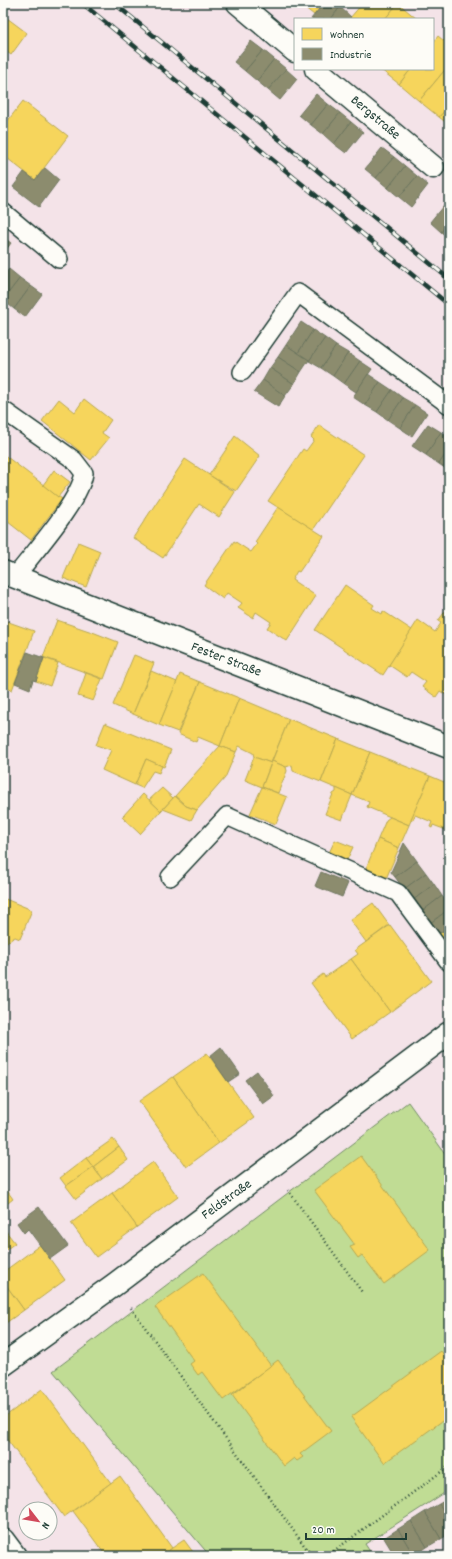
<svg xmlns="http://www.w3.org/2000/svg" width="452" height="1559" font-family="Dekko,sans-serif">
	<rect width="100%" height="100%" fill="#f4e3e8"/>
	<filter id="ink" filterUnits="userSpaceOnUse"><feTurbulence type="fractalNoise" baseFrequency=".025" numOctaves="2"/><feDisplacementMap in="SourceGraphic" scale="8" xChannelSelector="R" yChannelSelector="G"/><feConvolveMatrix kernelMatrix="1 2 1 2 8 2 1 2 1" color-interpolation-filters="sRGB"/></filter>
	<g filter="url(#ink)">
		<polygon fill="#c0dc94" stroke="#708c64" points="408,1102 449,1159 449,1490 365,1544 373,1556 210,1556 53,1371"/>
		<g fill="#f6d55c" stroke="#b6a750">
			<polygon points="299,3 324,3 314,15"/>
			<polygon points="363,3 398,3 385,19 349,19"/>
			<polygon points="398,3 417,19 385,19"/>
			<polygon points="3,15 27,33 11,55 3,49"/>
			<polygon points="438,36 449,45 449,65 419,101 399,84 411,69 433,69 433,43"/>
			<polygon points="449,65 449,106 439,117 419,101"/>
			<polygon points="380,69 411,69 399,84"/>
			<polygon points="23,101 68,136 35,180 3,155 3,127"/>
			<polygon points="449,106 449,125 439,117"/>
			<polygon points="59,399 75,412 84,399 111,420 102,433 109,438 91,460 42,421"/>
			<polygon points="319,425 364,455 313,530 268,501 303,449 306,451 314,440 311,437"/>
			<polygon points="235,436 260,456 236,491 209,475"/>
			<polygon points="3,454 62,499 31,540 3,518"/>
			<polygon points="185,459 235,492 219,517 199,504 163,558 133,538"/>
			<polygon points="54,470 70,482 58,497 43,485"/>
			<polygon points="278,507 324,536 299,572 297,571 292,580 316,596 287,641 267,628 271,622 256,612 253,618 238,608 242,603 227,593 223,599 204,585 234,541 251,552 257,544 255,542"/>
			<polygon points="78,542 100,551 86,587 63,578"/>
			<polygon points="345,585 374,605 372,608 382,614 383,611 412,630 383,675 315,630"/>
			<polygon points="449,606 449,697 440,691 436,697 422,687 426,682 411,672 407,677 389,665 418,620 435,632 441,623 438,621"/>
			<polygon points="3,620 34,631 12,690 3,687"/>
			<polygon points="57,620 95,633 118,642 104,679 43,657"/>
			<polygon points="134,655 154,663 133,714 113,705"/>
			<polygon points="44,658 58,663 50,686 36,681"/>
			<polygon points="151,671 177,682 159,725 133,714"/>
			<polygon points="86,673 102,679 93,701 78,696"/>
			<polygon points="180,674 200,682 178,732 159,725"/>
			<polygon points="200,682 239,698 220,746 198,737 196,742 178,734"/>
			<polygon points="239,698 289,719 271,763 254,757 253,753 239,746 236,752 220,746"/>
			<polygon points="289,719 338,739 321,782 293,771 292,765 286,767 272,761"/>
			<polygon points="105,723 171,750 164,767 146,759 135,785 102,770 111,750 96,745"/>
			<polygon points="338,739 370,752 352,795 321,782"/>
			<polygon points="220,746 236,752 225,778 197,810 186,806 175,796"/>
			<polygon points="370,752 430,776 409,825 367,807 369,802 352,795"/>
			<polygon points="254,757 271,763 262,787 245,780"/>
			<polygon points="146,759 162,766 159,773 153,771 142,788 135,785"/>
			<polygon points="272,761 286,767 287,771 278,793 262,787"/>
			<polygon points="430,776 449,784 449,831 433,825 432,828 430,827 432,822 415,815 413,820 411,819"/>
			<polygon points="262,787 287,797 276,824 250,814"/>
			<polygon points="162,788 173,798 161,811 149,800"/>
			<polygon points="336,788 352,795 342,820 325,814 333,794 336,792"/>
			<polygon points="143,794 161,811 140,834 122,817"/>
			<polygon points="175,796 186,806 197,810 191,820 163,809"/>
			<polygon points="390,817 409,825 399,848 378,839 386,820"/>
			<polygon points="378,839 399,848 385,881 364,873"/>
			<polygon points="335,840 353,847 346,862 328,855"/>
			<polygon points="3,898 32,910 20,939 15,937 7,942 4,941 3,943"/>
			<polygon points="373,903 389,925 366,942 350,920"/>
			<polygon points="390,925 431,981 390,1012 351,959 358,954 355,950"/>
			<polygon points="449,927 449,951 437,935"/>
			<polygon points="351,959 390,1012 352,1039 311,983 323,974 325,977"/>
			<polygon points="207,1053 254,1118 219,1143 173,1077"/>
			<polygon points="173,1077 219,1143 186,1167 139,1101"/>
			<polygon points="113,1139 119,1147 93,1167 86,1158"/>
			<polygon points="119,1147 128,1160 102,1179 93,1167"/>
			<polygon points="361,1156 430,1250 384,1284 362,1255 358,1258 350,1247 355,1245 314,1190"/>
			<polygon points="86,1158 93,1167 66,1186 60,1178"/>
			<polygon points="153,1162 178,1197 137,1227 112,1193"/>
			<polygon points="93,1167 102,1179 76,1199 66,1186"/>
			<polygon points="3,1185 13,1199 3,1207"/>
			<polygon points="112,1193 137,1227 96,1257 71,1223"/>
			<polygon points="5,1230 15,1243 3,1252 3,1232"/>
			<polygon points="40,1245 65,1280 24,1310 3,1281 3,1272"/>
			<polygon points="203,1273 271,1366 223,1400 202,1372 198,1375 190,1364 194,1361 155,1307"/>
			<polygon points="3,1281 24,1310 3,1325"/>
			<polygon points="441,1351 449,1362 449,1416 384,1463 351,1417"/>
			<polygon points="278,1360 331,1431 300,1454 303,1457 297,1461 294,1458 284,1466 232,1395"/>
			<polygon points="42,1389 111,1483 64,1517 3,1434 3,1418"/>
			<polygon points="120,1476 172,1548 162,1556 106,1556 73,1511"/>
			<polygon points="184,1540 196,1556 162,1556 172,1548"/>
		</g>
		<g fill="#8c8c6e" stroke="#6b745d">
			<polygon points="324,3 335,3 340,7 331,19 311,19"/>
			<polygon points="340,7 351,17 349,19 331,19"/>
			<polygon points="251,41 263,50 245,71 234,62"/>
			<polygon points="263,50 274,59 257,81 245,71"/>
			<polygon points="274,59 286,69 268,90 257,81"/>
			<polygon points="286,69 297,79 280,100 268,90"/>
			<polygon points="316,94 328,104 311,125 299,115"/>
			<polygon points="328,104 340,113 323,134 311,125"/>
			<polygon points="340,113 351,122 334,144 323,134"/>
			<polygon points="351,122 363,132 346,153 334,144"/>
			<polygon points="382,148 394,157 376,178 365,169"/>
			<polygon points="394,157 405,166 388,188 376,178"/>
			<polygon points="405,166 417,176 399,197 388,188"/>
			<polygon points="45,168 59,180 39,207 13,187 24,172 35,180"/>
			<polygon points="417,176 428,185 411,207 399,197"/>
			<polygon points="448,200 449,222 441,232 430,222"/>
			<polygon points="449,222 449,238 441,232"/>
			<polygon points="3,237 11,243 3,254"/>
			<polygon points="9,269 20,278 3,300 3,277"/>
			<polygon points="20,278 31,286 14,309 3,300"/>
			<polygon points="31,286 42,294 25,317 14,309"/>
			<polygon points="301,322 313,330 298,353 286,345"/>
			<polygon points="313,330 325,338 309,361 298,353"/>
			<polygon points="325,338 336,346 321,368 309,361"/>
			<polygon points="286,345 309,360 301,372 278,357"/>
			<polygon points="336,346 348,353 333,376 321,368"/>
			<polygon points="348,353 360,361 344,384 333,376"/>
			<polygon points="278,357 301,372 294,384 270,368"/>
			<polygon points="360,361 372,369 356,392 344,384"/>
			<polygon points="270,368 294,384 285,396 263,380"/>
			<polygon points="368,374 380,382 365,405 353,397"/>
			<polygon points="263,380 285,396 278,407 254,392"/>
			<polygon points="380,382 392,390 377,412 365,405"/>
			<polygon points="392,390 403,398 388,420 377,412"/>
			<polygon points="403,398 415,405 400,428 388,420"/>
			<polygon points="415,405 427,413 412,436 400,428"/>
			<polygon points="428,424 441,432 426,455 412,446"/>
			<polygon points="441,432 449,438 449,449 439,464 426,455"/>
			<polygon points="449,449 449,471 439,464"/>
			<polygon points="27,652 44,658 36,681 33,680 30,689 15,683"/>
			<polygon points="404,843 417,861 395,877 391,872"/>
			<polygon points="417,861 426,873 404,889 395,877"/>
			<polygon points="321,872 348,883 342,897 315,886"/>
			<polygon points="426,873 434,884 412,901 404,889"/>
			<polygon points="434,884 442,896 421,912 412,901"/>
			<polygon points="442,896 449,905 449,909 429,924 421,912"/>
			<polygon points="449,909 449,927 437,935 429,924"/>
			<polygon points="221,1047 240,1074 228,1082 210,1056"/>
			<polygon points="257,1071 274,1096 263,1104 245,1080"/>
			<polygon points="39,1207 68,1246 50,1259 28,1229 24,1233 17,1223"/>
			<polygon points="449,1498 449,1520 439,1504"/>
			<polygon points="439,1504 449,1520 449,1534 441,1539 425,1512"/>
			<polygon points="425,1512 441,1539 427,1547 411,1521"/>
			<polygon points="411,1521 427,1547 414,1556 398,1529"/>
			<polygon points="398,1529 414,1556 395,1556 384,1538"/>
		</g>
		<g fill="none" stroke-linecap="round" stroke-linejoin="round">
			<defs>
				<g id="lane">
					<polyline points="3,212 59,259"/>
					<polyline points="242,372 298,293 449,405"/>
					<path d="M3,410L74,460L84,473C80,501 34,552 15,577"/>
					<polyline points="170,877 227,816 398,893 449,962"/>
				</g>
				<g id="street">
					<polyline points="238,3 295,51"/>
					<polyline points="316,69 433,167"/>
					<polyline points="3,572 449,747"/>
					<polyline points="3,1365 114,1285 449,1033"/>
					<polyline points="3,1540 15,1556"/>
				</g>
			</defs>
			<use href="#lane" stroke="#1f3d34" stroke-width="20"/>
			<use href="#street" stroke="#1f3d34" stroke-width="25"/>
			<g stroke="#1f3d34" stroke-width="2.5" stroke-dasharray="1 3" stroke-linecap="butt">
				<polyline points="288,1190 362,1292"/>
				<polyline points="131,1308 312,1556"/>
				<polyline points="334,1551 338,1556"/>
				<polyline points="327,1556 449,1466"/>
			</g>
			<use href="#lane" stroke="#fdfcf7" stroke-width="17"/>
			<use href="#street" stroke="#fdfcf7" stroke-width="22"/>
			<defs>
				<g id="rail">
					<polyline points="82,3 449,305"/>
					<polyline points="114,3 449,279"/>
				</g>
			</defs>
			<use href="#rail" stroke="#1f3d34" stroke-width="4.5"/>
			<use href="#rail" stroke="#fdfcf7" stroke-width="3" stroke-dasharray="9" stroke-linecap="butt"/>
		</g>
	</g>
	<g text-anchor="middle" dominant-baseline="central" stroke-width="4" stroke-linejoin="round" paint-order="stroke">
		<g font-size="14" fill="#1f3d34" stroke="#fdfcf7">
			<text transform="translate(375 118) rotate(40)">Bergstraße</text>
			<text transform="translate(226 660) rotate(21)">Fester Straße</text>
			<text transform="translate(227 1200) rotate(-36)">Feldstraße</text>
		</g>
	</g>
	<rect width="452" height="1559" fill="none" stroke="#fdfcf7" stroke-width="16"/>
	<rect x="8" y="8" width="436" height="1543" fill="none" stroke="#1f3d34" stroke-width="1.5" filter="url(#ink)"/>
	<rect x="294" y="18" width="140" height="52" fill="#fdfcf7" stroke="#a4b0a9"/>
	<rect x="302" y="28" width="20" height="12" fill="#f6d55c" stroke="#a4b0a9"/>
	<text x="330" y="38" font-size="12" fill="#1f3d34">Wohnen</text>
	<rect x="302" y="48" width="20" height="12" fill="#8c8c6e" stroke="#a4b0a9"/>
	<text x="330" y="58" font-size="12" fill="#1f3d34">Industrie</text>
	<g transform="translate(38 1521) rotate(121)"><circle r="19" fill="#fdfcf7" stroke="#a4b0a9"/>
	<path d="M0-3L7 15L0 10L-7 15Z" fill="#d1495b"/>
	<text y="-6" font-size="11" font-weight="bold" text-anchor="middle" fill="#1f3d34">N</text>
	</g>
	<path d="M306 1533v6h100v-6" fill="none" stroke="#1f3d34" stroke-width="2"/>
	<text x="312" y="1533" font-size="12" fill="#1f3d34" stroke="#fdfcf7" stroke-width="3" paint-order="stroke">20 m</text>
</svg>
